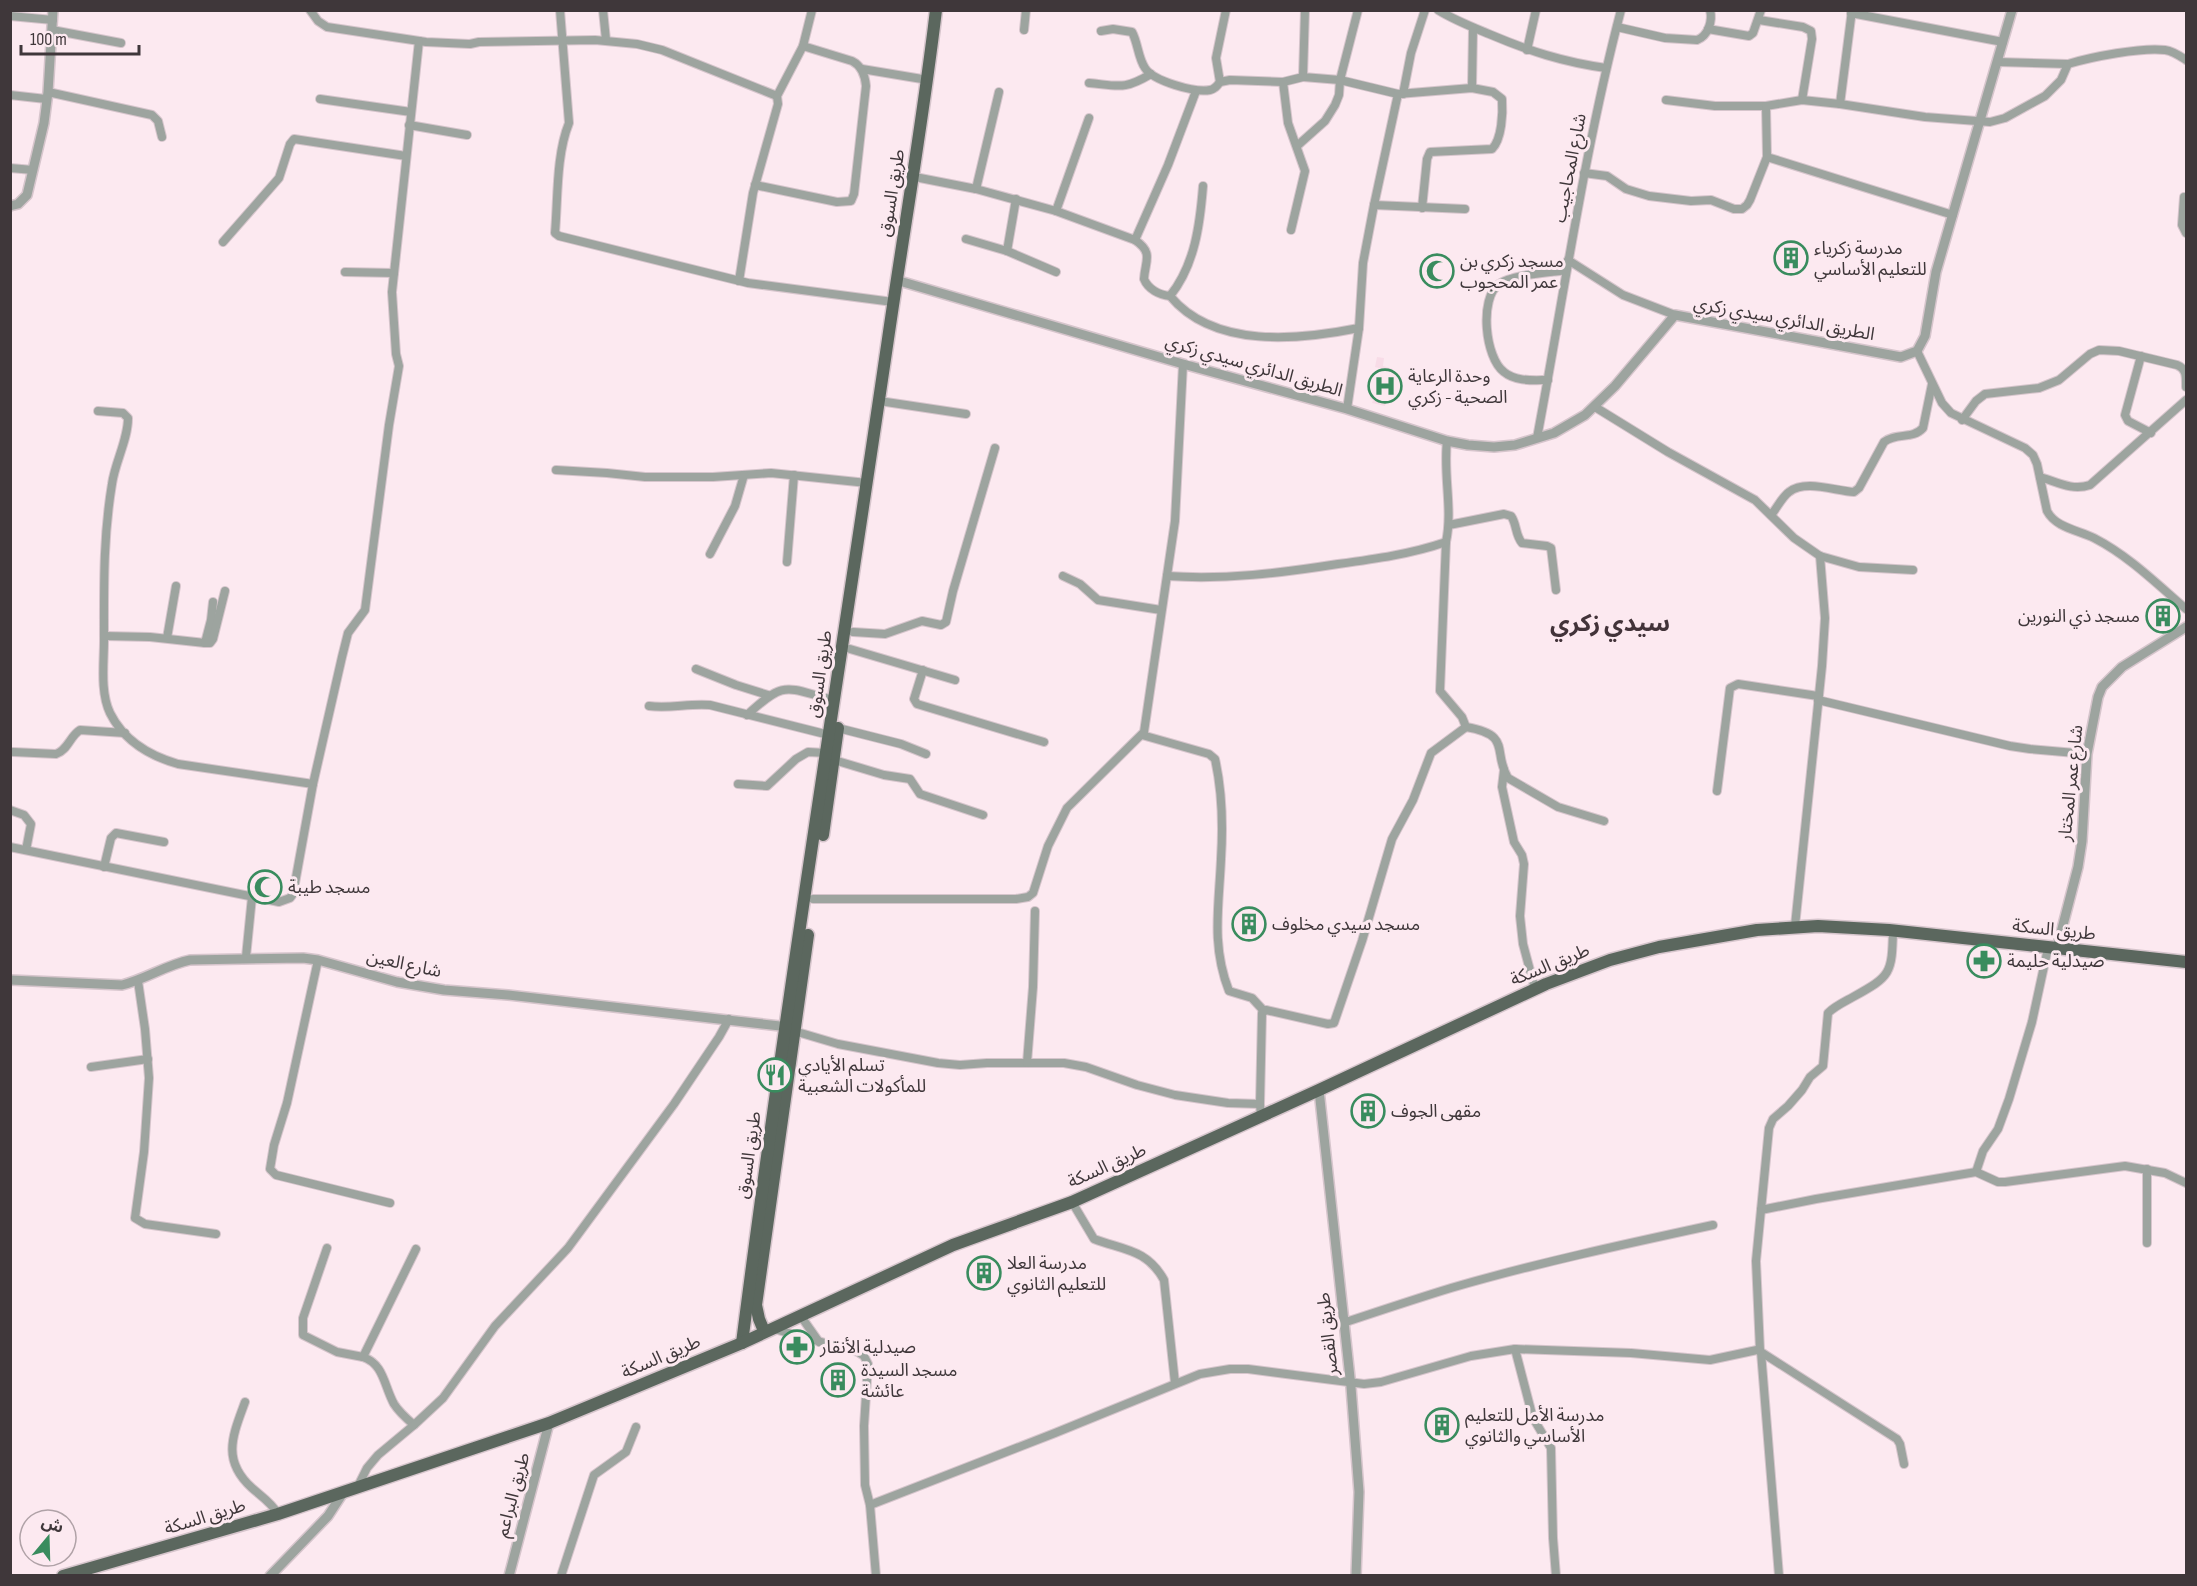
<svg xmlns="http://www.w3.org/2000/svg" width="2197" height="1586" font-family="'Sofia Sans Condensed','Noto Sans Arabic',sans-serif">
	<rect width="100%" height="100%" fill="#fce9f0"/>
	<polygon fill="#f8dce7" points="1377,357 1384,358 1383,366 1393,369 1385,406 1372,403 1373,400 1370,399 1370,396 1374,397 1375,392 1380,392 1382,382 1380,379 1382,369 1375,367"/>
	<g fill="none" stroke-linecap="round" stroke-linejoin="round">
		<defs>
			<g id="minor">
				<polyline points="310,10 318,21 327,27 426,42 470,44 479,42 595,40 637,44 662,50 777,96"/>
				<path d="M560,10L569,123C556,155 558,199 555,233L559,236L748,283L893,302"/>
				<polyline points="603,10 606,40"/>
				<path d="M1305,10L1303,77L1340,80L1398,94L1472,88L1493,92L1502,99C1503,113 1502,139 1492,149L1430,152L1427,159L1422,208"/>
				<path d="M1438,10C1454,20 1472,27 1489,34C1529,51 1563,62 1606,68"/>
				<polyline points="1851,13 2003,42"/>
				<polyline points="10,16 53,20"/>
				<polyline points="1759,20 1803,27 1811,31 1812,39 1802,100"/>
				<path d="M1617,27L1665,38L1697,40C1708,36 1713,21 1710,10"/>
				<polyline points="1708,29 1749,36 1753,33 1761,10"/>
				<polyline points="52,30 121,43"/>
				<polyline points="1024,30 1026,10"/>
				<path d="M1101,31L1113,29L1132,32C1138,43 1138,58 1145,68C1153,81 1195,93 1210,90C1215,89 1217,86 1220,82L1230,80L1283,82L1303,77"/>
				<polyline points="1527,50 1536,10"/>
				<polyline points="1997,62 2068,64"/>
				<polyline points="862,69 928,80"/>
				<polyline points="1220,82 1216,58 1226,10"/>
				<polyline points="1283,82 1288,123 1305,171 1291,230"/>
				<path d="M1089,83C1120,86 1124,90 1151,74"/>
				<polyline points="1472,88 1473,28"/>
				<polyline points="48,92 152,115 158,121 162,137"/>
				<polyline points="1403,94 1411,53 1425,10"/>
				<polyline points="10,95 46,99"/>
				<polyline points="320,99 411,112"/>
				<polyline points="1666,100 1715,106 1766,106"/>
				<polyline points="1840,104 1852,10"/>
				<polyline points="409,125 467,135"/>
				<polyline points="1297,146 1325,121 1335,105 1339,95 1340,80 1358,10"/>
				<polyline points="1767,157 1953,215"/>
				<polyline points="10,168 33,170"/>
				<path d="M1584,173L1607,176L1626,189L1649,196L1691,201L1711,200L1734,209H1742L1747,205L1750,200L1767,157L1766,106L1802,100L1840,104L1925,117L1990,122L2005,118L2045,96L2061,80L2068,64C2091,57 2142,47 2165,50C2173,51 2180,56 2186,60"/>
				<path d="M920,178L976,189L1056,211L1135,240C1154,253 1145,261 1144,279C1148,289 1159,295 1170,296C1214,349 1299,340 1359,328"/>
				<path d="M755,185L837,202L851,201L854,194L866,86C865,75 862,66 852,61L803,46"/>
				<polyline points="976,189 999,92"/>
				<polyline points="2184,197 2182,225 2186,233"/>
				<polyline points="1374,205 1398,94"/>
				<polyline points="1056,211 1089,118"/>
				<polyline points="966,239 1007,251 1056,272"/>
				<polyline points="1135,240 1168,165 1196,91"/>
				<polyline points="223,242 279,178 290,144 294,139 406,156"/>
				<polyline points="1007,251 1016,199"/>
				<polyline points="1568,260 1623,295 1675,315"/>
				<polyline points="345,272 394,273"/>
				<polyline points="739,281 753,193 778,104 777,96 803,46 812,10"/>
				<path d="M1170,296C1195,265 1200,224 1203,186"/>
				<path d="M1917,351L1942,403L1951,413L2025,448L2033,455L2037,464L2047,511C2056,528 2078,530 2094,538C2129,556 2157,584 2186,609"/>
				<polyline points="2141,356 2125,415 2128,421 2151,433"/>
				<path d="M1548,380C1534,380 1516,382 1504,372C1485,358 1479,298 1499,284C1515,274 1548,273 1566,270"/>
				<polyline points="886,402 966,414"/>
				<polyline points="1595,407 1668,452 1755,500 1794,538 1820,556 1859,567 1913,570"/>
				<polyline points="1347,409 1359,328 1363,263 1374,205 1465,209"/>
				<path d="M98,411L123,413L128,418C128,440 115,462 112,484C103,538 104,587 104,641C104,663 100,692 110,713C124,741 150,756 178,764L313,784"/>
				<path d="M1962,420L1976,401L1985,394L2039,388L2059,380L2090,354L2099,350L2119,351L2177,365C2187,369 2186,377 2186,387"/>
				<path d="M1537,438C1564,295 1584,151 1621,10"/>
				<path d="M1447,441C1443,475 1453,509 1446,542L1440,691L1462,717L1466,727C1513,735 1492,752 1508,778L1558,807L1604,821"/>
				<polyline points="556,470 607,473 645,477 713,477 771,473 867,483"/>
				<path d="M2040,477C2057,482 2072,491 2090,485L2186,400"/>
				<path d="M1771,515C1777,508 1782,497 1789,492C1805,479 1835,491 1854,492L1859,488L1884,442C1897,432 1912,440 1923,428L1932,384"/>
				<path d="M1449,525L1504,514L1511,516C1517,524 1515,535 1522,543L1547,546L1551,548L1556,590"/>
				<polyline points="710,554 735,506 744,475"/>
				<polyline points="787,562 794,475"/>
				<polyline points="1063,576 1080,584 1098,600 1161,610"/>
				<path d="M1167,576C1225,580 1281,573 1338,564C1375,559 1411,554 1446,542"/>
				<polyline points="853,632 885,634 922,621 941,625 946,622 953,591 995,448"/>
				<polyline points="104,636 150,637 205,643 211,620 213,602"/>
				<polyline points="167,638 176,586"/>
				<polyline points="205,643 210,643 213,639 225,591"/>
				<polyline points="850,649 955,680"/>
				<polyline points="696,669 736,685 768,695"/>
				<polyline points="923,670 914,699 917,704 1044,742"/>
				<polyline points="1818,700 2010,746 2030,749 2087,754"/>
				<path d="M649,706C670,709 689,703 710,705L829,735"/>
				<path d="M747,715C786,679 785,688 834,700"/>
				<polyline points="838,728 901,744 926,754"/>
				<path d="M1142,735L1209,754L1215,759C1222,790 1223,827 1221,859C1219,906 1211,945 1229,991L1252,998L1264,1011"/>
				<path d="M13,752L56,754C68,750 70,736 80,730L125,733"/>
				<polyline points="834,760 884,775 910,779 920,794 983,815"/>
				<polyline points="1504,770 1502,787 1514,842 1522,855 1524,864 1520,916 1523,944 1535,989"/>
				<polyline points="738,784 767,786 796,759 808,752 826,753"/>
				<polyline points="1717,791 1730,688 1738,684 1818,696"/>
				<polyline points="10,810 24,815 31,824 26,850"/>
				<polyline points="10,847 279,902 290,898 293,894 313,784 342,657 348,633 365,610 389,425 399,366 396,354 392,292 419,41"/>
				<polyline points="104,867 111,838 116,833 164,842"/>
				<polyline points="813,899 1016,899 1028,897 1033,893 1048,846 1067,808 1144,732 1175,521 1183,364"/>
				<polyline points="1795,926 1822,666 1825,618 1820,556"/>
				<polyline points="246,957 252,897"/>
				<polyline points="318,960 287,1103 274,1145 270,1169 276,1175 390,1203"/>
				<polyline points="138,981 145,1029 149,1078 144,1152 135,1218 145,1224 216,1234"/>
				<polyline points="794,1031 838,1044 938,1063 960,1065 987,1063 1064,1063 1086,1067 1137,1085 1175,1095 1228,1103 1260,1104"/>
				<polyline points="1027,1063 1033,987 1035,911"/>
				<polyline points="91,1067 148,1059"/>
				<polyline points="1261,1117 1260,1104 1262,1013 1266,1010 1328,1024 1334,1023 1362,941 1392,839 1413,800 1431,753 1466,727"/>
				<polyline points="2147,1169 2147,1243"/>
				<polyline points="1976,1172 1983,1151 1998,1129 2009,1099 2032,1022 2048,948"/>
				<path d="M1072,1202L1094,1239C1123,1250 1147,1249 1164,1280L1175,1383"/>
				<polyline points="1761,1210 1816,1199 1976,1172 1998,1182 2005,1182 2125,1166 2165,1173 2186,1183"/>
				<polyline points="327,1248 303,1318 303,1335 337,1352 363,1357"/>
				<polyline points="800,1315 819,1342"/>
				<path d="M1343,1323C1379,1311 1415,1299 1451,1288C1537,1263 1625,1244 1713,1225"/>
				<polyline points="774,1329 858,1352 864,1356 868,1364 864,1426 865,1485 870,1505 876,1576"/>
				<polyline points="1515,1349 1533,1418 1551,1448 1553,1538 1556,1576"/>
				<path d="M1760,1350L1756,1261L1769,1128L1773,1119L1788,1106L1802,1090L1810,1077L1823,1066L1828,1013C1835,1006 1844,1002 1853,997C1891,976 1892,974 1893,930"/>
				<polyline points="1761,1352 1897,1439 1900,1444 1904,1464"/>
				<path d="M245,1402C233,1435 221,1460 252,1488C261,1496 272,1503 278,1514"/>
				<path d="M414,1425C407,1419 399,1412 394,1404C384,1386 384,1364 363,1357L416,1249"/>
				<polyline points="357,1488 367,1468 378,1455 414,1425 443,1398 495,1326 568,1248 674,1104 719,1037 729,1019"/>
				<polyline points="870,1505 1055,1433 1200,1374 1230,1369 1248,1369 1364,1384 1381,1382 1471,1356 1515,1349 1631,1353 1710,1360 1757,1350 1761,1352 1779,1576"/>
				<polyline points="561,1576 594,1475 626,1452 636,1427"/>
			</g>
			<g id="tertiary">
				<polyline points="10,206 18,204 27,195 44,123 48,92 53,10"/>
				<polyline points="896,280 1183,364 1347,409 1447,441 1468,445 1494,447 1515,445 1554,433 1585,415 1615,386 1675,315 1901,357 1917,351 1925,336 1936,272 2012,10"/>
				<polyline points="2057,948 2078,867 2082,841 2087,754 2098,697 2102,687 2122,667 2186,627"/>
				<path d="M10,980L122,985C146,979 166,965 190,960L303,958L318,960L397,982L444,990L508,995L789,1027"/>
				<polyline points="1319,1090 1351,1387 1359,1492 1356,1576"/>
				<polyline points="270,1576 328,1516 343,1493"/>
				<polyline points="509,1576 549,1423"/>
			</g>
			<g id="primary">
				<polyline points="823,835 838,728"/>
				<polyline points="764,1331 759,1319 756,1305 808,935"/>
				<path d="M742,1343C785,1008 839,673 888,339C904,229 923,120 936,10"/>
				<polyline points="63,1576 278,1514 549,1423 742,1343 953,1245 1072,1202 1319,1090 1546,984 1610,960 1659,947 1757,930 1818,926 1889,930 2186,962"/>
			</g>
		</defs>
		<use href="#minor" stroke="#d6c5cc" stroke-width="10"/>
		<use href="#tertiary" stroke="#d6c5cc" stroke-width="12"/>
		<use href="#primary" stroke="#d6c5cc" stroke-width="15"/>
		<use href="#minor" stroke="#9da49f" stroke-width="8"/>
		<use href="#tertiary" stroke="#9da49f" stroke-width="9"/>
		<use href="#primary" stroke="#5b675e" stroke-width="12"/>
	</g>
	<defs>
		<symbol id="building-ring" viewBox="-11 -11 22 22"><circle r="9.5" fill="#fce9f0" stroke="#398c5e" stroke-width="1.5"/><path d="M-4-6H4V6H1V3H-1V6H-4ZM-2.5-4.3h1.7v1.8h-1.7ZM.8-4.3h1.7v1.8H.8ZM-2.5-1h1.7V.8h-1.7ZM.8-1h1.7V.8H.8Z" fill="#398c5e"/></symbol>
		<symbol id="mosque-ring" viewBox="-11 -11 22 22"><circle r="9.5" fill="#fce9f0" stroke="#398c5e" stroke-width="1.5"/><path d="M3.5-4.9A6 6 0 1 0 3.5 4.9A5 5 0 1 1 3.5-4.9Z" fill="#398c5e"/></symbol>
		<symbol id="hospital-ring" viewBox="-11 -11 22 22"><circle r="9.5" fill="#fce9f0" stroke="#398c5e" stroke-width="1.5"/><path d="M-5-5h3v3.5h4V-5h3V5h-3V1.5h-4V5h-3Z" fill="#398c5e"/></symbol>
		<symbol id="pharmacy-ring" viewBox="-11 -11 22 22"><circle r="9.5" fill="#fce9f0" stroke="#398c5e" stroke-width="1.5"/><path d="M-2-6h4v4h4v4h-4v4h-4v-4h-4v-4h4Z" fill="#398c5e"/></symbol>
		<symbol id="restaurant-ring" viewBox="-11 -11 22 22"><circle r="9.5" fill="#fce9f0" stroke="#398c5e" stroke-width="1.5"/><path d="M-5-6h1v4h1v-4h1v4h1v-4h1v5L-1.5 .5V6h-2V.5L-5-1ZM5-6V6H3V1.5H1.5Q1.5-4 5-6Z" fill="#398c5e"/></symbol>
	</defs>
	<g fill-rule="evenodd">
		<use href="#building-ring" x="1772" y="239" width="38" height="38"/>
		<use href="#mosque-ring" x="1418" y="252" width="38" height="38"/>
		<use href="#hospital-ring" x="1366" y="367" width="38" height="38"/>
		<use href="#building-ring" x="2144" y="597" width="38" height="38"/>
		<use href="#mosque-ring" x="246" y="868" width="38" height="38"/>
		<use href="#building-ring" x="1230" y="905" width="38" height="38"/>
		<use href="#pharmacy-ring" x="1965" y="942" width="38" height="38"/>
		<use href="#restaurant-ring" x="756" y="1056" width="38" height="38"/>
		<use href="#building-ring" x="1349" y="1092" width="38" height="38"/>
		<use href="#building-ring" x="965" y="1254" width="38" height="38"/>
		<use href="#pharmacy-ring" x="778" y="1328" width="38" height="38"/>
		<use href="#building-ring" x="819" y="1361" width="38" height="38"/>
		<use href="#building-ring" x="1423" y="1406" width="38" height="38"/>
	</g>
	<g text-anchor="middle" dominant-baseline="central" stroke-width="6" stroke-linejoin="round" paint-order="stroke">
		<g font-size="18" fill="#3f373a" stroke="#fce9f0">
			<text transform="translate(1570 168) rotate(-79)">شارع المحاجيب</text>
			<text transform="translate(892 193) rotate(-81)">طريق السوق</text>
			<text transform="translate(1784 319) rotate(10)">الطريق الدائري سيدي زكري</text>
			<text transform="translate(1254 366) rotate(16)">الطريق الدائري سيدي زكري</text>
			<text transform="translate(820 674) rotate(-82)">طريق السوق</text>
			<text transform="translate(2071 783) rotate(-84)">شارع عمر المختار</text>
			<text transform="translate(2054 930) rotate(6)">طريق السكة</text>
			<text transform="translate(404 964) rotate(12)">شارع العين</text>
			<text transform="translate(1550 965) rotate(-22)">طريق السكة</text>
			<text transform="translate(749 1155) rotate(-82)">طريق السوق</text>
			<text transform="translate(1107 1166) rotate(-24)">طريق السكة</text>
			<text transform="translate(1328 1334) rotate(-96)">طريق القصر</text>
			<text transform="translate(661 1357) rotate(-23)">طريق السكة</text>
			<text transform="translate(513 1495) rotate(-75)">طريق البراعم</text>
			<text transform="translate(205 1517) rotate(-17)">طريق السكة</text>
		</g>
		<g font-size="18" fill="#3f373a" stroke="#fce9f0" text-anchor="start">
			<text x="1814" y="248">مدرسة زكرياء<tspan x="1814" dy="21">للتعليم الأساسي</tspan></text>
			<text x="1460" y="261">مسجد زكري بن<tspan x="1460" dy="21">عمر المحجوب</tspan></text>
			<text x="1408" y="376">وحدة الرعاية<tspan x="1408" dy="21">الصحية - زكري</tspan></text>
			<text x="2140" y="616" text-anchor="end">مسجد ذي النورين</text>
			<text x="288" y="887">مسجد طيبة</text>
			<text x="1272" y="924">مسجد سيدي مخلوف</text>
			<text x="2007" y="961">صيدلية حليمة</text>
			<text x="798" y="1065">تسلم الأيادي<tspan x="798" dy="21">للمأكولات الشعبية</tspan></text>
			<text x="1391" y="1111">مقهى الجوف</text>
			<text x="1007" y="1263">مدرسة العلا<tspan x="1007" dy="21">للتعليم الثانوي</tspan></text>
			<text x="820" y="1347">صيدلية الأنقار</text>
			<text x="861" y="1370">مسجد السيدة<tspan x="861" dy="21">عائشة</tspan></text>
			<text x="1465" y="1415">مدرسة الأمل للتعليم<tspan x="1465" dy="21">الأساسي والثانوي</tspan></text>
		</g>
		<g font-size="24" font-weight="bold" fill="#423339" stroke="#fce9f0">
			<text x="1610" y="623">سيدي زكري</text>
		</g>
	</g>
	<rect width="2197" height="1586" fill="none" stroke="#3f373a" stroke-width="24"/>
	<g transform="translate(48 1538) rotate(19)"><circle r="28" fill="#fce9f0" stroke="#b0a2a7" stroke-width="1.5"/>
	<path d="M0-4.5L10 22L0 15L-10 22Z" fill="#398c5e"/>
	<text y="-9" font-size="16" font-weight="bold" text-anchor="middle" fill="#3f373a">ش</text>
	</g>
	<path d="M21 45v9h118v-9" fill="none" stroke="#3f373a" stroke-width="3"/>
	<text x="30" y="45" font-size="18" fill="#3f373a" stroke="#fce9f0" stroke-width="4.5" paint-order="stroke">100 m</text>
</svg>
